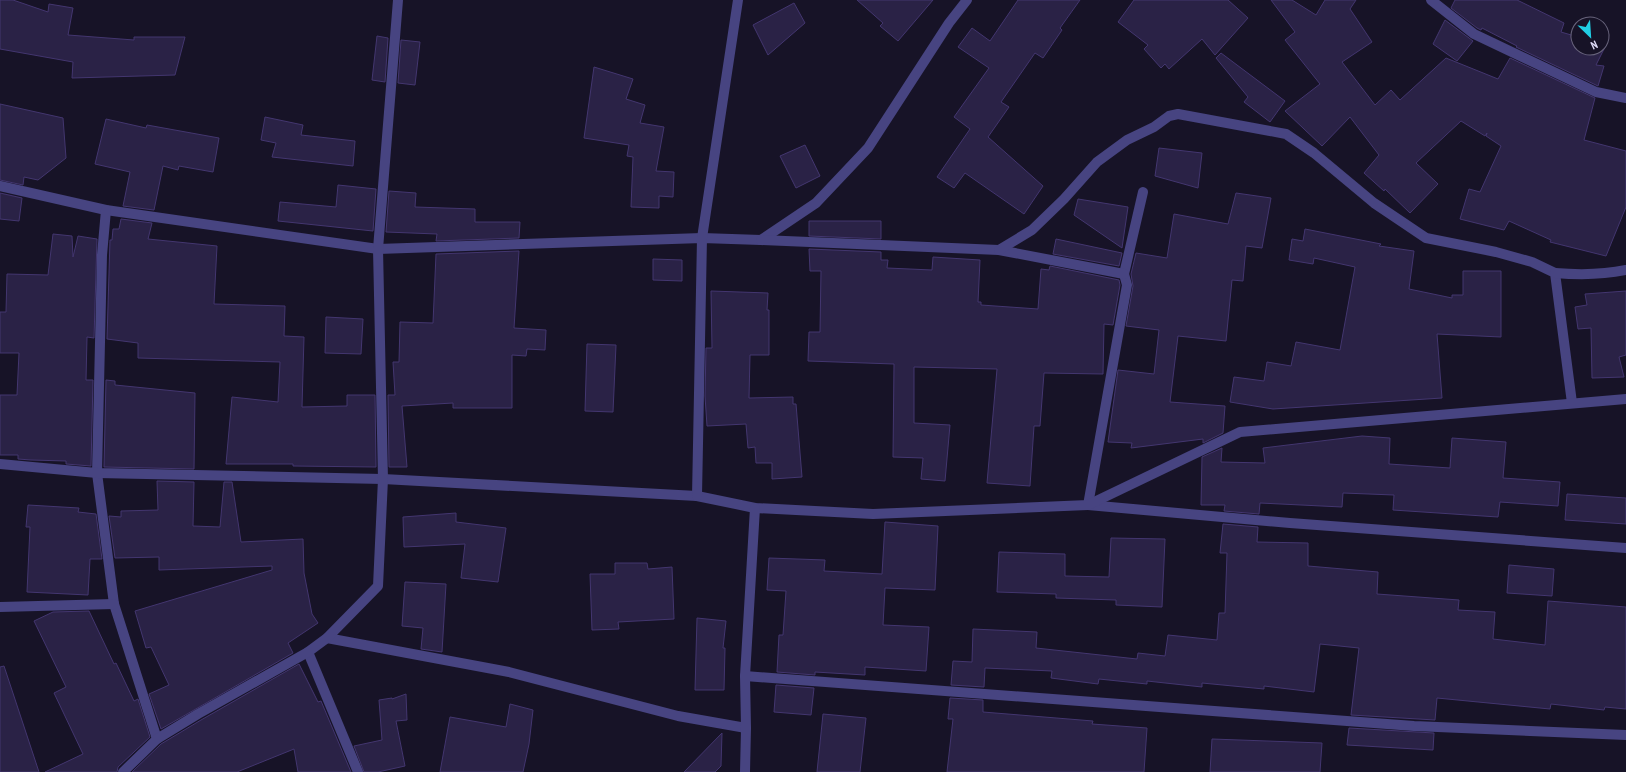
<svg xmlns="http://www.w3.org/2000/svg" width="1626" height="772" font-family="'PT Sans Narrow',sans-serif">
	<rect width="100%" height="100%" fill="#171327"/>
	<g fill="#2a2246" stroke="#43366f">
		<polygon points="0,0 13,0 48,12 49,4 73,8 68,35 134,40 134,37 185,37 175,75 72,78 73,62 0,49"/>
		<polygon points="857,0 933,0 898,41 880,26 883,23"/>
		<polygon points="1018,0 1080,0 1060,28 1062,30 1043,58 1035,53 1001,102 1009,107 988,137 1043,186 1024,214 965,173 954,188 937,177 970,129 954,117 989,68 958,47 972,28 990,41"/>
		<polygon points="1134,0 1228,0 1248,18 1215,55 1202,39 1169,69 1165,64 1161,68 1144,49 1148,45 1118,22"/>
		<polygon points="1271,0 1292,0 1316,15 1325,0 1356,0 1350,9 1372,42 1342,62 1375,105 1391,90 1400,100 1446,58 1498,79 1510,58 1595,98 1584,140 1626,151 1626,207 1606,256 1550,242 1551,240 1509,221 1504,230 1460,219 1469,189 1480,192 1501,146 1486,136 1487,133 1485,136 1461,121 1416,163 1438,184 1410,213 1385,189 1384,191 1364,173 1379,155 1350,117 1322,146 1285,111 1320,84 1285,40 1295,32"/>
		<polygon points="1455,0 1517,0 1564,23 1561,32 1578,37 1578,48 1602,48 1602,44 1606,45 1596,65 1604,66 1598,86 1516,47 1517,46 1482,28 1481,30 1477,28 1451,8"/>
		<polygon points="794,3 805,23 768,55 753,25"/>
		<polygon points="1445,20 1473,41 1457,61 1433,44"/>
		<polygon points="377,36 388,38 385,82 372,80"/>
		<polygon points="401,40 420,42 415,85 398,83"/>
		<polygon points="1221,53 1285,101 1270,122 1244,102 1248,97 1216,58"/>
		<polygon points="594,67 633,79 626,99 645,105 640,123 664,127 656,171 674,172 673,197 659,196 659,208 631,207 633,157 627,156 629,145 584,138"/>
		<polygon points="0,104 63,118 66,158 38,180 24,177 23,185 0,180"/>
		<polygon points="265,117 303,125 301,135 355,141 353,166 272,157 276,143 261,140"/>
		<polygon points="106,119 146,128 147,125 219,138 213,172 179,166 178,170 163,166 154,210 123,206 130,172 95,164"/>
		<polygon points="805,145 820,176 796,188 780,156"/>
		<polygon points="1159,148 1202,153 1198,188 1155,176"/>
		<polygon points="338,185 376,189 373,231 278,221 280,202 336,207"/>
		<polygon points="389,191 416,193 415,207 475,209 475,222 520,222 519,238 436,241 437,234 386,232"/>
		<polygon points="0,193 22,198 19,221 0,219"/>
		<polygon points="1236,193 1271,198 1262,248 1246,246 1243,281 1232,280 1226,341 1178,336 1170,402 1225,406 1223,433 1203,443 1203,439 1131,448 1132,443 1108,442 1118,370 1154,374 1159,330 1126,326 1133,286 1131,274 1136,253 1167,258 1174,214 1228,224"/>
		<polygon points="1078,199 1128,207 1122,248 1074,215"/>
		<polygon points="121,219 152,223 148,239 217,246 214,304 285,306 284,336 304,337 302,407 347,406 347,395 375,395 376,467 293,466 293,464 226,464 232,397 278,402 280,362 138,358 138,343 107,339 110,240 112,240 113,229 119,229"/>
		<polygon points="809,221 881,221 881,239 809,236"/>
		<polygon points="1305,229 1381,244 1379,246 1414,251 1409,289 1452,298 1452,295 1463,295 1463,271 1501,271 1501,337 1437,334 1442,398 1273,409 1230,402 1234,377 1264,381 1267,362 1291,366 1296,342 1340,350 1355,267 1314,258 1313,264 1289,260 1292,239 1303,241"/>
		<polygon points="53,234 72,236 73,257 78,236 97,239 94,338 87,337 86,380 93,380 91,466 66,464 66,461 31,460 18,459 18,455 0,455 0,395 17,395 19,353 0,353 0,312 6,312 7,274 48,275"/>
		<polygon points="1056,239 1122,253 1119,266 1053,254"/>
		<polygon points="809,249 881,252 881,260 888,260 887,268 932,270 933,257 980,260 978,302 981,302 981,305 1038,309 1041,269 1049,270 1050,266 1119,280 1120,285 1113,325 1104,324 1103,374 1044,373 1040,426 1034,426 1030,486 987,483 997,369 914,367 914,423 950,425 945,481 921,479 923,458 893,457 894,364 808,361 809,332 820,332 821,271 810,271"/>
		<polygon points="519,251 514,328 546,330 545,350 527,349 526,356 512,355 512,408 453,408 453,403 402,406 407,467 389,467 388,395 395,395 393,362 399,362 400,322 433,323 436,254"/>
		<polygon points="653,259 682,260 682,281 653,280"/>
		<polygon points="711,291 768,293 767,310 769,310 769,355 750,355 749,398 793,397 793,404 796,404 802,477 772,479 772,463 756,463 755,447 748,448 746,424 707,426 705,396 706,348 712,348"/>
		<polygon points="1626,291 1626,355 1619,357 1624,377 1592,378 1591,328 1578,329 1575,307 1587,305 1585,294"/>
		<polygon points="326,317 363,319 361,354 325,353"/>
		<polygon points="587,344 616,345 613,412 585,411"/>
		<polygon points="106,380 115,381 115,385 195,393 194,469 104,467"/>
		<polygon points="1362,436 1390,438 1389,464 1450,468 1452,438 1506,442 1503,478 1560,482 1558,506 1500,502 1498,517 1393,510 1394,495 1343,493 1342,507 1260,503 1259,514 1224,511 1225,505 1201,505 1202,457 1222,448 1221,462 1265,463 1263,448"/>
		<polygon points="157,481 194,482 193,526 220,527 224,482 232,482 241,542 303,539 304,573 312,614 318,623 288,643 293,653 161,729 149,694 169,685 151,647 146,648 135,611 272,570 272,566 159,570 159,557 115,558 109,516 121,517 121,511 158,510"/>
		<polygon points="1567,494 1626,498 1626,524 1565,520"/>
		<polygon points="28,505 79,508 78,512 96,514 102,559 90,559 88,595 27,592 30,527 26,527"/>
		<polygon points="456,513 456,522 506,528 498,582 461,578 465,544 404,547 403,517"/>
		<polygon points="885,522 938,526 935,590 885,588 883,625 929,627 926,671 865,667 865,675 815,672 815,675 777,672 779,635 783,635 786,591 767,590 769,558 825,560 824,571 882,574"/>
		<polygon points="1223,524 1258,527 1257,542 1308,543 1308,566 1378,572 1377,594 1459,600 1458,610 1495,612 1493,639 1545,645 1548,601 1626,607 1626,709 1605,707 1604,710 1551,704 1550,709 1437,698 1435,720 1351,715 1359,648 1320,644 1314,692 1264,686 1264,689 1202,683 1202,687 1147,681 1147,684 1099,679 1098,684 1051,678 1052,671 985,668 984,687 951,685 953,661 972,662 973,629 1037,632 1036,648 1137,659 1138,653 1165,656 1168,635 1217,640 1219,613 1225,613 1227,553 1220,553"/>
		<polygon points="1111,538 1165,539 1162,607 1116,605 1116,600 1056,598 1056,594 997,592 999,552 1065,554 1065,576 1109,577"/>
		<polygon points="615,563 647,563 648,569 672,567 674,619 618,622 619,629 592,630 590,574 615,574"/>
		<polygon points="1509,565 1554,569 1552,596 1507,593"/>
		<polygon points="405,582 446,584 442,652 421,649 423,628 402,626"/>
		<polygon points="89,611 114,664 116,663 134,701 138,699 150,737 118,767 117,772 45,772 83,754 54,693 66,687 34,621 53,612"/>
		<polygon points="697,618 726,621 723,648 725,648 724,690 695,690"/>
		<polygon points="299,664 318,702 321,701 351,772 298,772 294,749 237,772 132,772 161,744 201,720"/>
		<polygon points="4,666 39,772 0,772 0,667"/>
		<polygon points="776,685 814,688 811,715 774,712"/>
		<polygon points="406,694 407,720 396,721 405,766 378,772 364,772 354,746 382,740 379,700 392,698 392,699"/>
		<polygon points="950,698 983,700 983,712 1093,721 1092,724 1147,728 1144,772 947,772 953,719 948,719"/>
		<polygon points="510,704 533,710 529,744 523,772 440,772 450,717 506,727"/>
		<polygon points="823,714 866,718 860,772 817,772"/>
		<polygon points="1349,728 1434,733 1433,750 1347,745"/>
		<polygon points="722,733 721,766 715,772 684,772"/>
		<polygon points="1212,739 1322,743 1320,772 1210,772"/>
	</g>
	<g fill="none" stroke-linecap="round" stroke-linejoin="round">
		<g stroke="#474481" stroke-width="10">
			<polyline points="1431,0 1474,34 1596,92 1626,98"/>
			<polyline points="0,186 106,210 378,249 702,238 761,240 816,203 868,148 949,23 967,0"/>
			<polyline points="1143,192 1124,274 1127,285 1088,505 1290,523 1626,548"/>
			<polyline points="106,210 102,255 97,473 114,604 157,739"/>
			<polyline points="761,240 999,250 1124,274"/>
			<polyline points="999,250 1032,230 1064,199 1097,162 1127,140 1154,127 1169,116 1178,114 1286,134 1314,153 1374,203 1426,238 1496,252 1532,262 1555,273 1572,403"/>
			<path d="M1555,273C1579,275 1602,275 1626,270"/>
			<polyline points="0,464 97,473 383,479 697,496 755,508 873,514 1088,505 1240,432 1626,399"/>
			<polyline points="697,496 702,238 738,0"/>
			<polyline points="0,607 114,604"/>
			<polyline points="327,638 509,672 678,716 746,728"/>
			<polyline points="308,652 358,772"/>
			<polyline points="745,676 1414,726 1626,735"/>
			<polyline points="123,772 157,739 198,714 308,652 327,638 378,586 383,479 378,249 398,0"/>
			<polyline points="745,772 746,728 745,676 755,508"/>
		</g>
	</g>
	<g transform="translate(1590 36) rotate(155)"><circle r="19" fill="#171327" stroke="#68647c"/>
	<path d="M0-3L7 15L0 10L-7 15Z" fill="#21cee4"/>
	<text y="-6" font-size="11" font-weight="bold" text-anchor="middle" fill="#e2defb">N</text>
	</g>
</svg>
